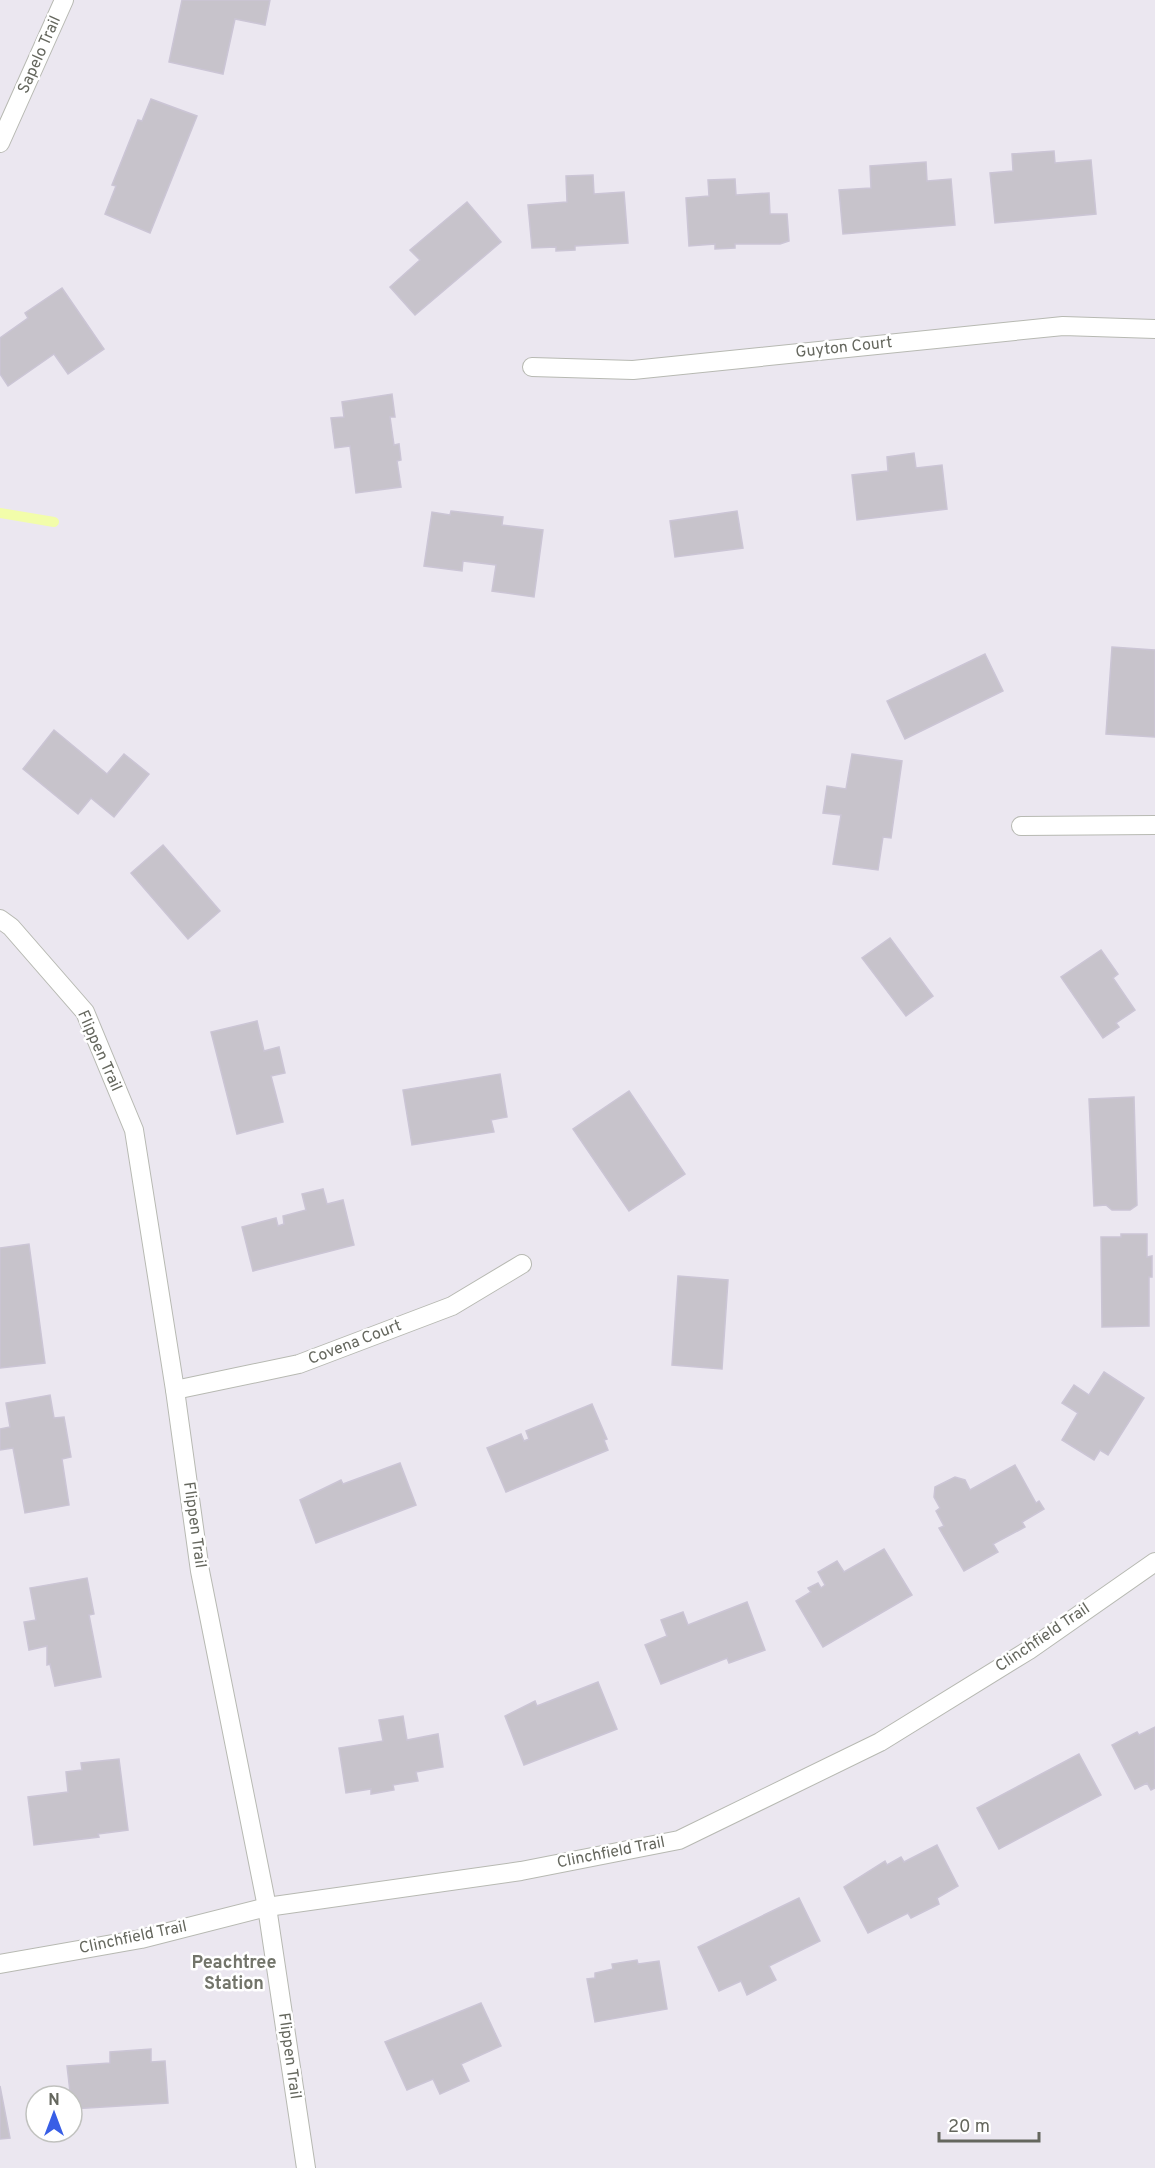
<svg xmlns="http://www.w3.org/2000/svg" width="1155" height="2168" font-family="Overpass,sans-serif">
	<rect width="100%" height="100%" fill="#ebe7f0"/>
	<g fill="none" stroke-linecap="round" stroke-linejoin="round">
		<polyline stroke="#f2fdaa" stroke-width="10" points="0,513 54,522"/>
	</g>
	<g fill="#c7c3cb" stroke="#cbc5d5" stroke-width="1.5">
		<polygon points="182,0 270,0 265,25 235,19 223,74 169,62"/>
		<polygon points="151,99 197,116 150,233 105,214 116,186 112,185 138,120 142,121"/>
		<polygon points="1054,151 1055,163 1091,160 1096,214 995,223 990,173 1013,171 1012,154"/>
		<polygon points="926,162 927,181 951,179 955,225 843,234 839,190 871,188 870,166"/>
		<polygon points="593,175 594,194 624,192 628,243 575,246 575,250 556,251 556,247 532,248 528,205 567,202 566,176"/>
		<polygon points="735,179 736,195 769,193 770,214 787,214 789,241 780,244 735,244 735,248 715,249 715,244 689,246 686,198 709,196 708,180"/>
		<polygon points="467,202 501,242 415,315 390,287 420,260 410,250"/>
		<polygon points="62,288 104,349 68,374 54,354 8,386 0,374 0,338 28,318 25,313"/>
		<polygon points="392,394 395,417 390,417 394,445 399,444 401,460 397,461 401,487 356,493 350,446 335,448 331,418 344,417 342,402"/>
		<polygon points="914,453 916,468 942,465 947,509 857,520 852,475 888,471 887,457"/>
		<polygon points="451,511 503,517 502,525 543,530 534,597 492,591 496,565 463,561 462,571 424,566 432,512 450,515"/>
		<polygon points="737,511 743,548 675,557 670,521"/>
		<polygon points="1112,647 1155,650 1155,737 1106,734"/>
		<polygon points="985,654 1003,691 905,739 887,701"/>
		<polygon points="54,730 107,774 124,754 149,774 114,817 91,798 78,814 23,769"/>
		<polygon points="852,754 902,761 891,838 883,837 878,870 833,864 841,815 823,813 827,786 846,789"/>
		<polygon points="163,845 220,911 188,939 131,873"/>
		<polygon points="890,938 933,996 906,1016 862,958"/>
		<polygon points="1101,950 1118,974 1113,978 1135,1010 1116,1023 1119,1027 1103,1038 1061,977"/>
		<polygon points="257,1021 264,1051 279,1047 285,1073 271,1076 283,1122 237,1134 211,1032"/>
		<polygon points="500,1074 507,1117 491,1120 494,1132 412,1145 403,1090"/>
		<polygon points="629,1091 685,1174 629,1211 573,1129"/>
		<polygon points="1134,1097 1137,1205 1130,1210 1112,1210 1106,1205 1094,1206 1089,1099"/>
		<polygon points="323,1189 327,1204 343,1200 354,1245 253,1271 242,1227 276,1218 278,1226 284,1224 283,1216 306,1210 302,1194"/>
		<polygon points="1121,1234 1147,1234 1147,1257 1152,1256 1152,1277 1149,1277 1149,1326 1102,1327 1101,1237 1121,1237"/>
		<polygon points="29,1244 45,1363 0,1368 0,1248"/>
		<polygon points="678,1276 728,1280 722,1369 672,1365"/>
		<polygon points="1104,1372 1144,1398 1108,1455 1100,1450 1094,1460 1062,1440 1078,1413 1062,1403 1074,1385 1089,1395"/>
		<polygon points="50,1395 54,1418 64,1417 71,1457 62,1459 69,1505 25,1513 13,1448 0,1450 0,1429 10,1427 6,1403"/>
		<polygon points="592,1404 607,1439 604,1440 608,1450 506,1492 487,1448 521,1434 524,1441 529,1439 526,1431"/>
		<polygon points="400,1463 416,1505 316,1543 300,1500 341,1480 343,1484"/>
		<polygon points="1015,1465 1036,1503 1039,1501 1044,1509 1022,1522 1025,1527 993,1544 998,1552 964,1571 939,1528 944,1526 936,1511 940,1508 934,1497 935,1487 955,1477 965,1480 970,1490"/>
		<polygon points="884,1549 912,1595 823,1647 796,1601 811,1592 808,1588 818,1583 821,1588 825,1585 818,1572 837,1561 844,1572"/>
		<polygon points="87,1578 94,1614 89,1615 101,1677 55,1686 50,1664 47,1665 47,1646 29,1650 24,1622 36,1620 30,1588"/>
		<polygon points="747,1602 765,1650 729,1663 727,1658 661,1684 645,1645 667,1636 661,1620 683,1612 688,1625"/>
		<polygon points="598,1682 617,1729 524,1765 505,1716 535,1701 537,1706"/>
		<polygon points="403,1716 407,1740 438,1734 443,1767 416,1772 418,1781 393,1785 394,1790 371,1794 371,1789 346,1793 339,1748 383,1741 379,1720"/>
		<polygon points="1155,1727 1155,1788 1151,1790 1147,1783 1135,1789 1112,1745 1137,1732 1139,1735"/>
		<polygon points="1079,1754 1101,1795 999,1849 977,1808"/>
		<polygon points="119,1759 128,1830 98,1834 99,1837 34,1845 28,1797 68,1792 66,1772 82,1770 81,1763"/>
		<polygon points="937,1845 958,1886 937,1898 939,1904 911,1918 908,1913 868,1933 844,1887 885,1861 887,1865 901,1857 904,1862"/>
		<polygon points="799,1898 820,1941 769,1966 776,1980 747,1995 741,1981 719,1991 698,1947"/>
		<polygon points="637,1960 638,1964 659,1961 667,2009 595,2022 587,1979 595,1978 595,1973 613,1969 612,1964"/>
		<polygon points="481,2003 501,2046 461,2064 469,2081 440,2094 433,2079 407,2090 385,2042"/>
		<polygon points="151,2049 151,2062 165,2061 168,2103 72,2109 67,2066 110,2063 110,2052"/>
		<polygon points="0,2086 10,2138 0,2139"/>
	</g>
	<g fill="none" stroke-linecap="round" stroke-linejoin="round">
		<defs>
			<g id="street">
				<polyline points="0,143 64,0"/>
				<polyline points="532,367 633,370 1063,326 1155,329"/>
				<polyline points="1021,826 1155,825"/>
				<polyline points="0,919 11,927 85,1012 134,1130 175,1390 200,1571 267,1907 306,2168"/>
				<polyline points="175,1390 299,1364 452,1306 522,1264"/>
				<polyline points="0,1964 141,1939 267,1907 521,1871 679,1840 880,1742 1029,1650 1155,1562"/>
			</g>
		</defs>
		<use href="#street" stroke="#b7b9b2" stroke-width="20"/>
		<use href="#street" stroke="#fff" stroke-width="18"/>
	</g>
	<g text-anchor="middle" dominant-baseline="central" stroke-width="5" stroke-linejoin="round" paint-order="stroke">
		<g font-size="16" fill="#65675e" stroke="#fff">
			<text transform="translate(40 55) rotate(-66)">Sapelo Trail</text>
			<text transform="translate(844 348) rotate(-6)">Guyton Court</text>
			<text transform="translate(99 1051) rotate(66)">Flippen Trail</text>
			<text transform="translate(355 1343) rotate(-21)">Covena Court</text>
			<text transform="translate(194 1525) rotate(82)">Flippen Trail</text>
			<text transform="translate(1043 1638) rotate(-34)">Clinchfield Trail</text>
			<text transform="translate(611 1853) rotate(-11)">Clinchfield Trail</text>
			<text transform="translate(133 1938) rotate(-12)">Clinchfield Trail</text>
			<text transform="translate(289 2056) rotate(82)">Flippen Trail</text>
		</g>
		<g font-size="18" font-weight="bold" fill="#72746a" stroke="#fff">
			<text x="234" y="1963">Peachtree<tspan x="234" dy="21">Station</tspan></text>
		</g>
	</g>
	<g transform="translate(54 2114)"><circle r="28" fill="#ffffff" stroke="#c1c2bf" stroke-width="1.5"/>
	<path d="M0-4.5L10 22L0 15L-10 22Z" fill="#385ee6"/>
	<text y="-9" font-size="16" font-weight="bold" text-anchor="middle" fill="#65675e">N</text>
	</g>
	<path d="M939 2132v9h100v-9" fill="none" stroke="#65675e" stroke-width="3"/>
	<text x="948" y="2132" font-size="18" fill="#65675e" stroke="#ffffff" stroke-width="4.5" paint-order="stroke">20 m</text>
</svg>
